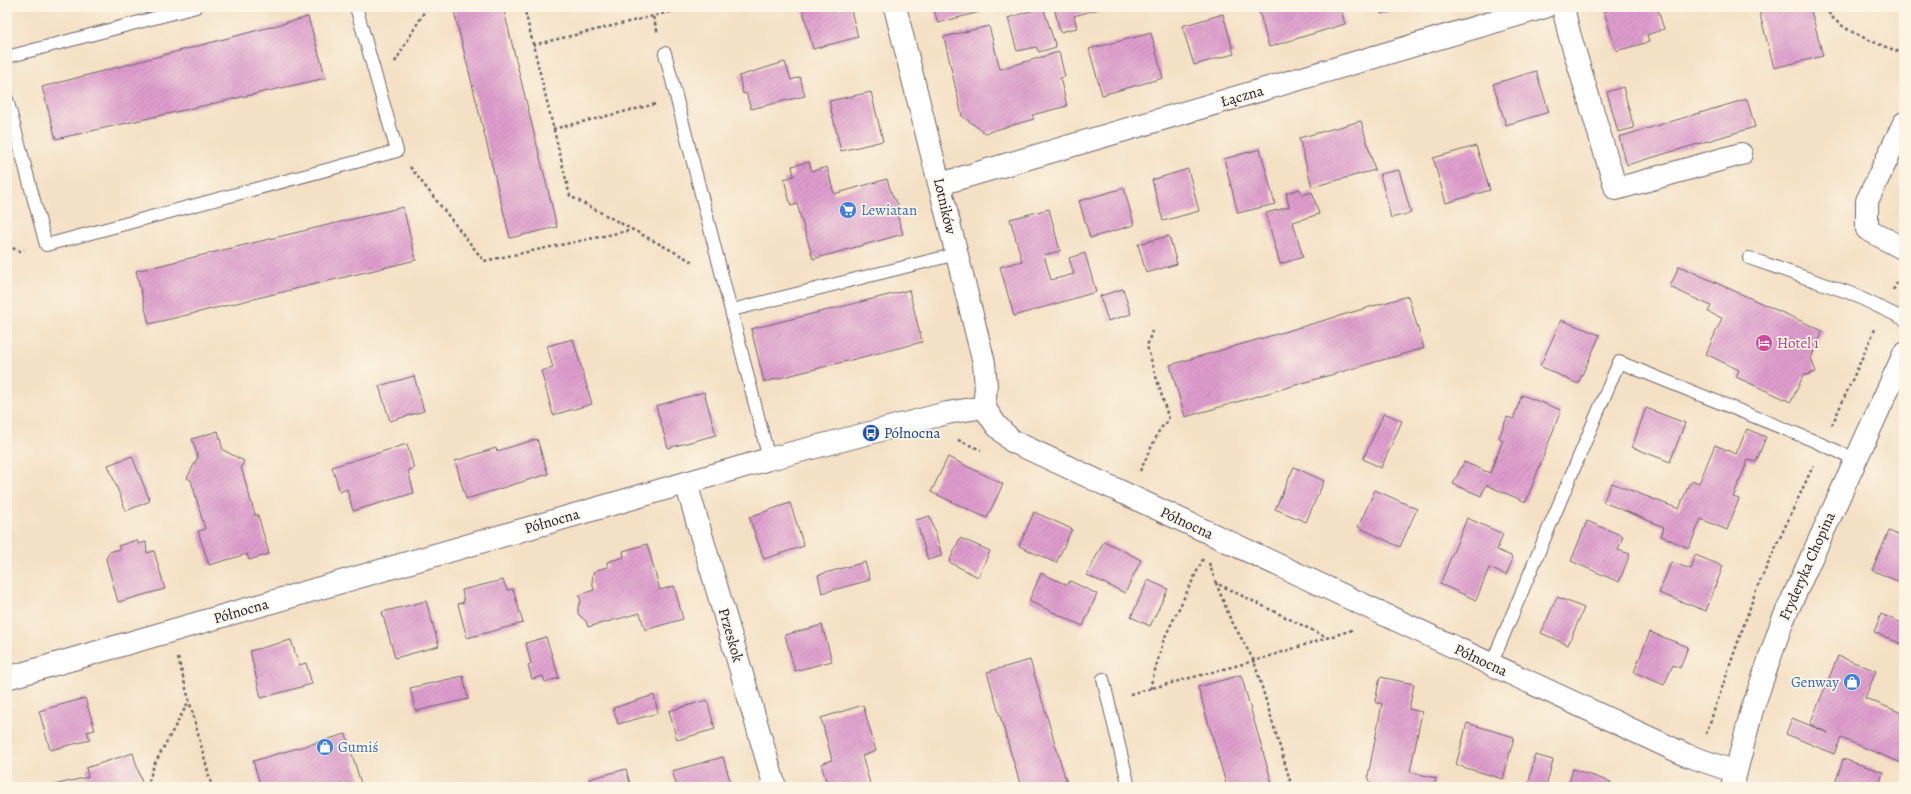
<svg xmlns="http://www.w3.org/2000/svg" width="1911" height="794" font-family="Alegreya,serif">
	<defs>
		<pattern id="building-hatch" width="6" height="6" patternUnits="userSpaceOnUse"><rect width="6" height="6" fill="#df9dcd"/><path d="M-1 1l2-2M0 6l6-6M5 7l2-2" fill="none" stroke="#b480a8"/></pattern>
	</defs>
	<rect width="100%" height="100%" fill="#fcf5e5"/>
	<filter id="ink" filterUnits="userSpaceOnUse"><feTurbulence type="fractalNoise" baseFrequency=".025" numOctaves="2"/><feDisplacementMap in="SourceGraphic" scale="8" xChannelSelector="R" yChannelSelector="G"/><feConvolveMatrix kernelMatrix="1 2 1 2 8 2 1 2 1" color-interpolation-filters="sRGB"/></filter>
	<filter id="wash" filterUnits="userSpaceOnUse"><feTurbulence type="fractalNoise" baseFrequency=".012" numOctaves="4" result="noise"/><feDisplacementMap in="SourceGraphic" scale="16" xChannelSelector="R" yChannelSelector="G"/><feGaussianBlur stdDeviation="0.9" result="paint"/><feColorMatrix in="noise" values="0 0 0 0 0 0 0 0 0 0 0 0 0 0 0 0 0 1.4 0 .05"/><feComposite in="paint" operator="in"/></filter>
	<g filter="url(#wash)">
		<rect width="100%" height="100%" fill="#f4e0c4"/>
		<g id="blocks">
			<g fill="url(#building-hatch)">
				<polygon points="453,7 503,7 557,227 510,238"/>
				<polygon points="802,7 850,7 858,37 813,49"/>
				<polygon points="933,7 998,7 938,23"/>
				<polygon points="1043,7 1056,47 1039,52 1036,47 1017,51 1008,18"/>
				<polygon points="1054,7 1098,7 1099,9 1074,16 1077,28 1060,32"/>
				<polygon points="1258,7 1340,7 1345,24 1269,47"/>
				<polygon points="1379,7 1404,7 1381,14"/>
				<polygon points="1603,7 1657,7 1664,29 1647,35 1649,42 1616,51"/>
				<polygon points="1758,7 1810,7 1823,56 1774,68"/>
				<polygon points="1223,14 1234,54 1194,65 1182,26"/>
				<polygon points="308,17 326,78 56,139 42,87"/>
				<polygon points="989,26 1000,69 1059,52 1065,77 1060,78 1067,106 1032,115 1034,119 985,133 962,116 944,37"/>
				<polygon points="1151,33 1163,78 1102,95 1089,49"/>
				<polygon points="785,62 791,80 800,77 805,96 751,109 746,93 743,94 739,76"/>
				<polygon points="1536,71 1549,112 1506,125 1493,84"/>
				<polygon points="1623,87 1634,128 1618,132 1607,92"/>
				<polygon points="871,92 883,141 841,151 829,101"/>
				<polygon points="1747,99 1755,127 1627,165 1619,137"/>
				<polygon points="1361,121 1375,170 1312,187 1299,138"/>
				<polygon points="1476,146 1490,190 1446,203 1433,158"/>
				<polygon points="1260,149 1275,204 1238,213 1224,159"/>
				<polygon points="809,162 812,171 827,167 834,194 887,179 892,195 898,204 896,211 903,234 813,259 797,204 791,206 784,179 794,176 792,166"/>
				<polygon points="1188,169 1199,211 1163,221 1152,180"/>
				<polygon points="1399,170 1411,213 1391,218 1380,174"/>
				<polygon points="1124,188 1134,225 1090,238 1079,201"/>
				<polygon points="1300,189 1302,195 1312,192 1319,214 1293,222 1303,257 1280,264 1266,213 1289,207 1286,193"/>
				<polygon points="403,207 416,260 149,324 136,271"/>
				<polygon points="1049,209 1060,251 1044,255 1051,280 1074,274 1069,258 1085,253 1096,292 1014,316 1000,267 1022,261 1010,219"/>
				<polygon points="1169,236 1177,264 1146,273 1138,244"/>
				<polygon points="1679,266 1823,331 1811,358 1816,372 1803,376 1791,402 1736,377 1739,370 1706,354 1722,318 1708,312 1711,306 1670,287"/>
				<polygon points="1123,289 1131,314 1108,321 1100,296"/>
				<polygon points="909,290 922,342 764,382 751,329"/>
				<polygon points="1408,296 1424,348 1185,417 1170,365"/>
				<polygon points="1561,320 1600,335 1578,384 1540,366"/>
				<polygon points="573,339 592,404 553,415 541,371 553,368 547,346"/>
				<polygon points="414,376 424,411 390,421 379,386"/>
				<polygon points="704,392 716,435 668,448 656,406"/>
				<polygon points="1522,395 1561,410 1526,502 1486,485 1481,496 1453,484 1464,462 1490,473 1503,440 1499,438 1507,417 1513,419"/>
				<polygon points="1646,408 1685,423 1670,462 1632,447"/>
				<polygon points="1384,413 1402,421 1381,468 1363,459"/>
				<polygon points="1747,429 1766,437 1756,462 1748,460 1733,497 1739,499 1727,530 1701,519 1689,548 1661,536 1664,527 1603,502 1612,483 1679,509 1689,484 1694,481 1699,483 1715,445 1736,454"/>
				<polygon points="218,431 223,450 244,461 241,467 255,515 258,515 269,554 249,560 247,554 209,565 198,531 205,529 191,480 187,478 198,457 192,439"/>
				<polygon points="537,439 548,474 466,499 455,461 496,448 497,451"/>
				<polygon points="407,444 414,469 408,470 414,493 353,511 347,489 340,492 332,467"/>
				<polygon points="132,456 150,501 126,511 108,465"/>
				<polygon points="948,457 1003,484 987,518 931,492"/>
				<polygon points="1294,467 1324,481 1306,522 1275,509"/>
				<polygon points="1375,490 1417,509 1400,547 1358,527"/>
				<polygon points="790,503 804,546 764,559 749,517"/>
				<polygon points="1034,512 1072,529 1056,563 1019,546"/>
				<polygon points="930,516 942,556 928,560 916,520"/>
				<polygon points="1467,518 1503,534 1497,550 1511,556 1512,561 1506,575 1489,568 1476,600 1440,584"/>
				<polygon points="1587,521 1623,536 1618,550 1630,554 1619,582 1571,561"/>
				<polygon points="1889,531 1904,538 1904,584 1872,570"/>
				<polygon points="960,538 990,551 978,577 949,562"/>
				<polygon points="137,540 138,544 146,542 147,553 154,551 165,589 118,602 106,559 109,552 120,549 118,546"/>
				<polygon points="1104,541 1141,560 1125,593 1087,575"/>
				<polygon points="647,544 660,590 674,586 683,619 645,630 640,613 588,627 586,621 581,617 578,613 578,607 581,601 579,595 594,590 592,582 593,573 596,570 608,567 607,562 624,557 623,551"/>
				<polygon points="1695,555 1723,566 1706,611 1659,593 1671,562 1691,569"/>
				<polygon points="865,562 870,580 822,593 818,575"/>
				<polygon points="1041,573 1067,585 1070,581 1097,594 1083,626 1029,601"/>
				<polygon points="503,580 507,590 513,589 523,623 467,638 458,604 464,602 462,590"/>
				<polygon points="1148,580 1168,589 1150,626 1131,617"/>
				<polygon points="1557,597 1584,608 1568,645 1541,633"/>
				<polygon points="426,601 439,646 395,658 382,612"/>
				<polygon points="1881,614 1904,624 1904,645 1874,632"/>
				<polygon points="822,625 832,661 795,671 785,635"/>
				<polygon points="1650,632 1688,647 1680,668 1673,665 1664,685 1634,672"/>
				<polygon points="546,637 559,678 545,682 543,676 532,679 528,665 531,664 526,643"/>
				<polygon points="291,640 299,665 306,663 312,684 261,698 250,651"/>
				<polygon points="1838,656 1876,671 1865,698 1904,714 1904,764 1841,738 1834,754 1786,734 1792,718 1828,733 1810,724"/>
				<polygon points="1030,660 1068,787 1021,787 987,672"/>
				<polygon points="1241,675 1273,787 1227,787 1198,687"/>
				<polygon points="463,676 468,699 416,711 410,688"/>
				<polygon points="1380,677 1414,684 1409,709 1422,712 1410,772 1436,778 1434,787 1372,787 1368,776 1382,704 1375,702"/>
				<polygon points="654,695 658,713 618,724 613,708"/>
				<polygon points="85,698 95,730 87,732 90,740 50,750 39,711"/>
				<polygon points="707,700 715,729 677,740 669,711"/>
				<polygon points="863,705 876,751 862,756 871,787 828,787 821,764 832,760 821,718"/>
				<polygon points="1467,723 1514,737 1503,779 1456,765"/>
				<polygon points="346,734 362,787 261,787 253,761"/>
				<polygon points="133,753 143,787 54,787 54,785 88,777 86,768"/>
				<polygon points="1535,755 1553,760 1546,787 1528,787"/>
				<polygon points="723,757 732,787 677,787 672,771"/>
				<polygon points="1843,759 1883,772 1879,787 1834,787"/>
				<polygon points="626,769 631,787 591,787 589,779"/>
				<polygon points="1573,769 1611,782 1610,787 1568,787"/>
			</g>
		</g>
	</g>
	<g filter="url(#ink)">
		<use href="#blocks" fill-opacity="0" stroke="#6c646b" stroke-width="1"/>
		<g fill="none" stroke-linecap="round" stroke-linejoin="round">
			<defs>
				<g id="service">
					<polyline points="665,53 769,459"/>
					<polyline points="7,57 196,7"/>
					<polyline points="7,99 46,245 397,151 356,7"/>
					<polyline points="1749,258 1850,293 1904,319"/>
					<polyline points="732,310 957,254"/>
					<polyline points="1491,665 1619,362 1812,440 1855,459"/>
					<polyline points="1103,679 1129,787"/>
				</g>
				<g id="minor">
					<polyline points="895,7 984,363 986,387 984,407"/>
					<polyline points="1563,7 1569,33 1616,189 1741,154"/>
					<polyline points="1904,123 1867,201 1867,229 1904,249"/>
					<polyline points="940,184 1545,7"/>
					<polyline points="984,407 996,425 1012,441 1686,755 1736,772"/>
					<polyline points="686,483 775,787"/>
					<polyline points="7,678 769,459 947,413 984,407"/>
				</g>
				<polyline id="tertiary" points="1732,787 1752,710 1782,622 1904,354"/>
			</defs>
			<use href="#service" stroke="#6c646b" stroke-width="14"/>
			<use href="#minor" stroke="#6c646b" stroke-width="24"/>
			<use href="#tertiary" stroke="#6c646b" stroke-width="24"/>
			<g stroke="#6c646b" stroke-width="2.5" stroke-dasharray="3 3" stroke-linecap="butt">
				<polyline points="524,7 570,196 693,262"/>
				<path d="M1826,7C1833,30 1883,45 1904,54"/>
				<polyline points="653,17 658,33"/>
				<polyline points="533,45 670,12 669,7"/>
				<polyline points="395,62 427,7"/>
				<polyline points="553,129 656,104"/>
				<polyline points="410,167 484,261 632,230"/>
				<polyline points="7,246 20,251 24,249"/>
				<polyline points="1893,290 1901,275"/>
				<polyline points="1832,425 1875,329"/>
				<polyline points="958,440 981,450"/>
				<polyline points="1140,471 1160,429 1169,420 1147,346 1152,331"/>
				<polyline points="1209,563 1216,583"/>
				<polyline points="178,658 212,787"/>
				<polyline points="1151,689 1151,684 1164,639 1203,559"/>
				<polyline points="1130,694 1254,661 1352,630"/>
				<polyline points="1706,734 1756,590 1813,466"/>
				<polyline points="147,787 154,765 189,701"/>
				<polyline points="1292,787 1254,661 1230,618 1216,583 1328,638"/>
			</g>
			<use href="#service" stroke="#fff" stroke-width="12"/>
			<use href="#minor" stroke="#fff" stroke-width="22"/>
			<use href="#tertiary" stroke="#fff" stroke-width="22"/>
		</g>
	</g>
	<defs>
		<symbol id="supermarket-disc" viewBox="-11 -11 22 22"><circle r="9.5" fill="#3f7fe0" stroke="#fcf5e5"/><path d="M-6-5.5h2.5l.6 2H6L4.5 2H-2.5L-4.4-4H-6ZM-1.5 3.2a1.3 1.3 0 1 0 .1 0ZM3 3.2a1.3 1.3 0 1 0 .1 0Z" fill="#fff"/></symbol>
		<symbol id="hotel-disc" viewBox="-11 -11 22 22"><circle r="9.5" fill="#d1479c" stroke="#fcf5e5"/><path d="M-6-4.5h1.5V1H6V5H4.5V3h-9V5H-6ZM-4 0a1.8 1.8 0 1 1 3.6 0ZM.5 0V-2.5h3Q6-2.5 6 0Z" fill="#fff"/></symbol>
		<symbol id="bus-disc" viewBox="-11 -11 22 22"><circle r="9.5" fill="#1a4fb4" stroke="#fcf5e5"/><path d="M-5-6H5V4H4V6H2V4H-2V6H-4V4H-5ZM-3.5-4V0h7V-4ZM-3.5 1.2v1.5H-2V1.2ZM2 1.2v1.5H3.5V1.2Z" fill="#fff"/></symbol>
		<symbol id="shop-disc" viewBox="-11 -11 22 22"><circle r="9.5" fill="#3f7fe0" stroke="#fcf5e5"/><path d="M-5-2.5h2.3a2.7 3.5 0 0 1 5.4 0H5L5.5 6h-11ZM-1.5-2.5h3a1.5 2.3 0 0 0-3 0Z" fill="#fff"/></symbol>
	</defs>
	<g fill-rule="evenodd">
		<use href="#supermarket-disc" x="838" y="200" width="20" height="20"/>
		<use href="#hotel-disc" x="1754" y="333" width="20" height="20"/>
		<use href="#bus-disc" x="861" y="423" width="20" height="20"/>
		<use href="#shop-disc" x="1842" y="672" width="20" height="20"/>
		<use href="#shop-disc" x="315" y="737" width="20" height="20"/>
	</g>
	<g text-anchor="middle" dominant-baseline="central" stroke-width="3.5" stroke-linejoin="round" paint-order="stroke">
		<g font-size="15" fill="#22223b" stroke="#fcf5e5">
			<text transform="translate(1242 96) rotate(-16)">Łączna</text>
			<text transform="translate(945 206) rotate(77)">Lotników</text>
			<text transform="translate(552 521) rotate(-16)">Północna</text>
			<text transform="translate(1187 523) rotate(25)">Północna</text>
			<text transform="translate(1807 566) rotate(-66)">Fryderyka Chopina</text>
			<text transform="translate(241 611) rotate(-16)">Północna</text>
			<text transform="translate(731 635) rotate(74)">Przeskok</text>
			<text transform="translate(1481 660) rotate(25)">Północna</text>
		</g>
		<g font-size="15" fill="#366cbe" stroke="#fcf5e5" text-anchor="start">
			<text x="861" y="210">Lewiatan</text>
			<text x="1839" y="682" text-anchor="end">Genway</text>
			<text x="338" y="747">Gumiś</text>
		</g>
		<g font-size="15" fill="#b23c85" stroke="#fcf5e5" text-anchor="start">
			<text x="1777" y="343">Hotel 1</text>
		</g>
		<g font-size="15" fill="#164399" stroke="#fcf5e5" text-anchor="start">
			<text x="884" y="433">Północna</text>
		</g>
	</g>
	<rect width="1911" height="794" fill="none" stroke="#fcf5e5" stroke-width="24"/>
</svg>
